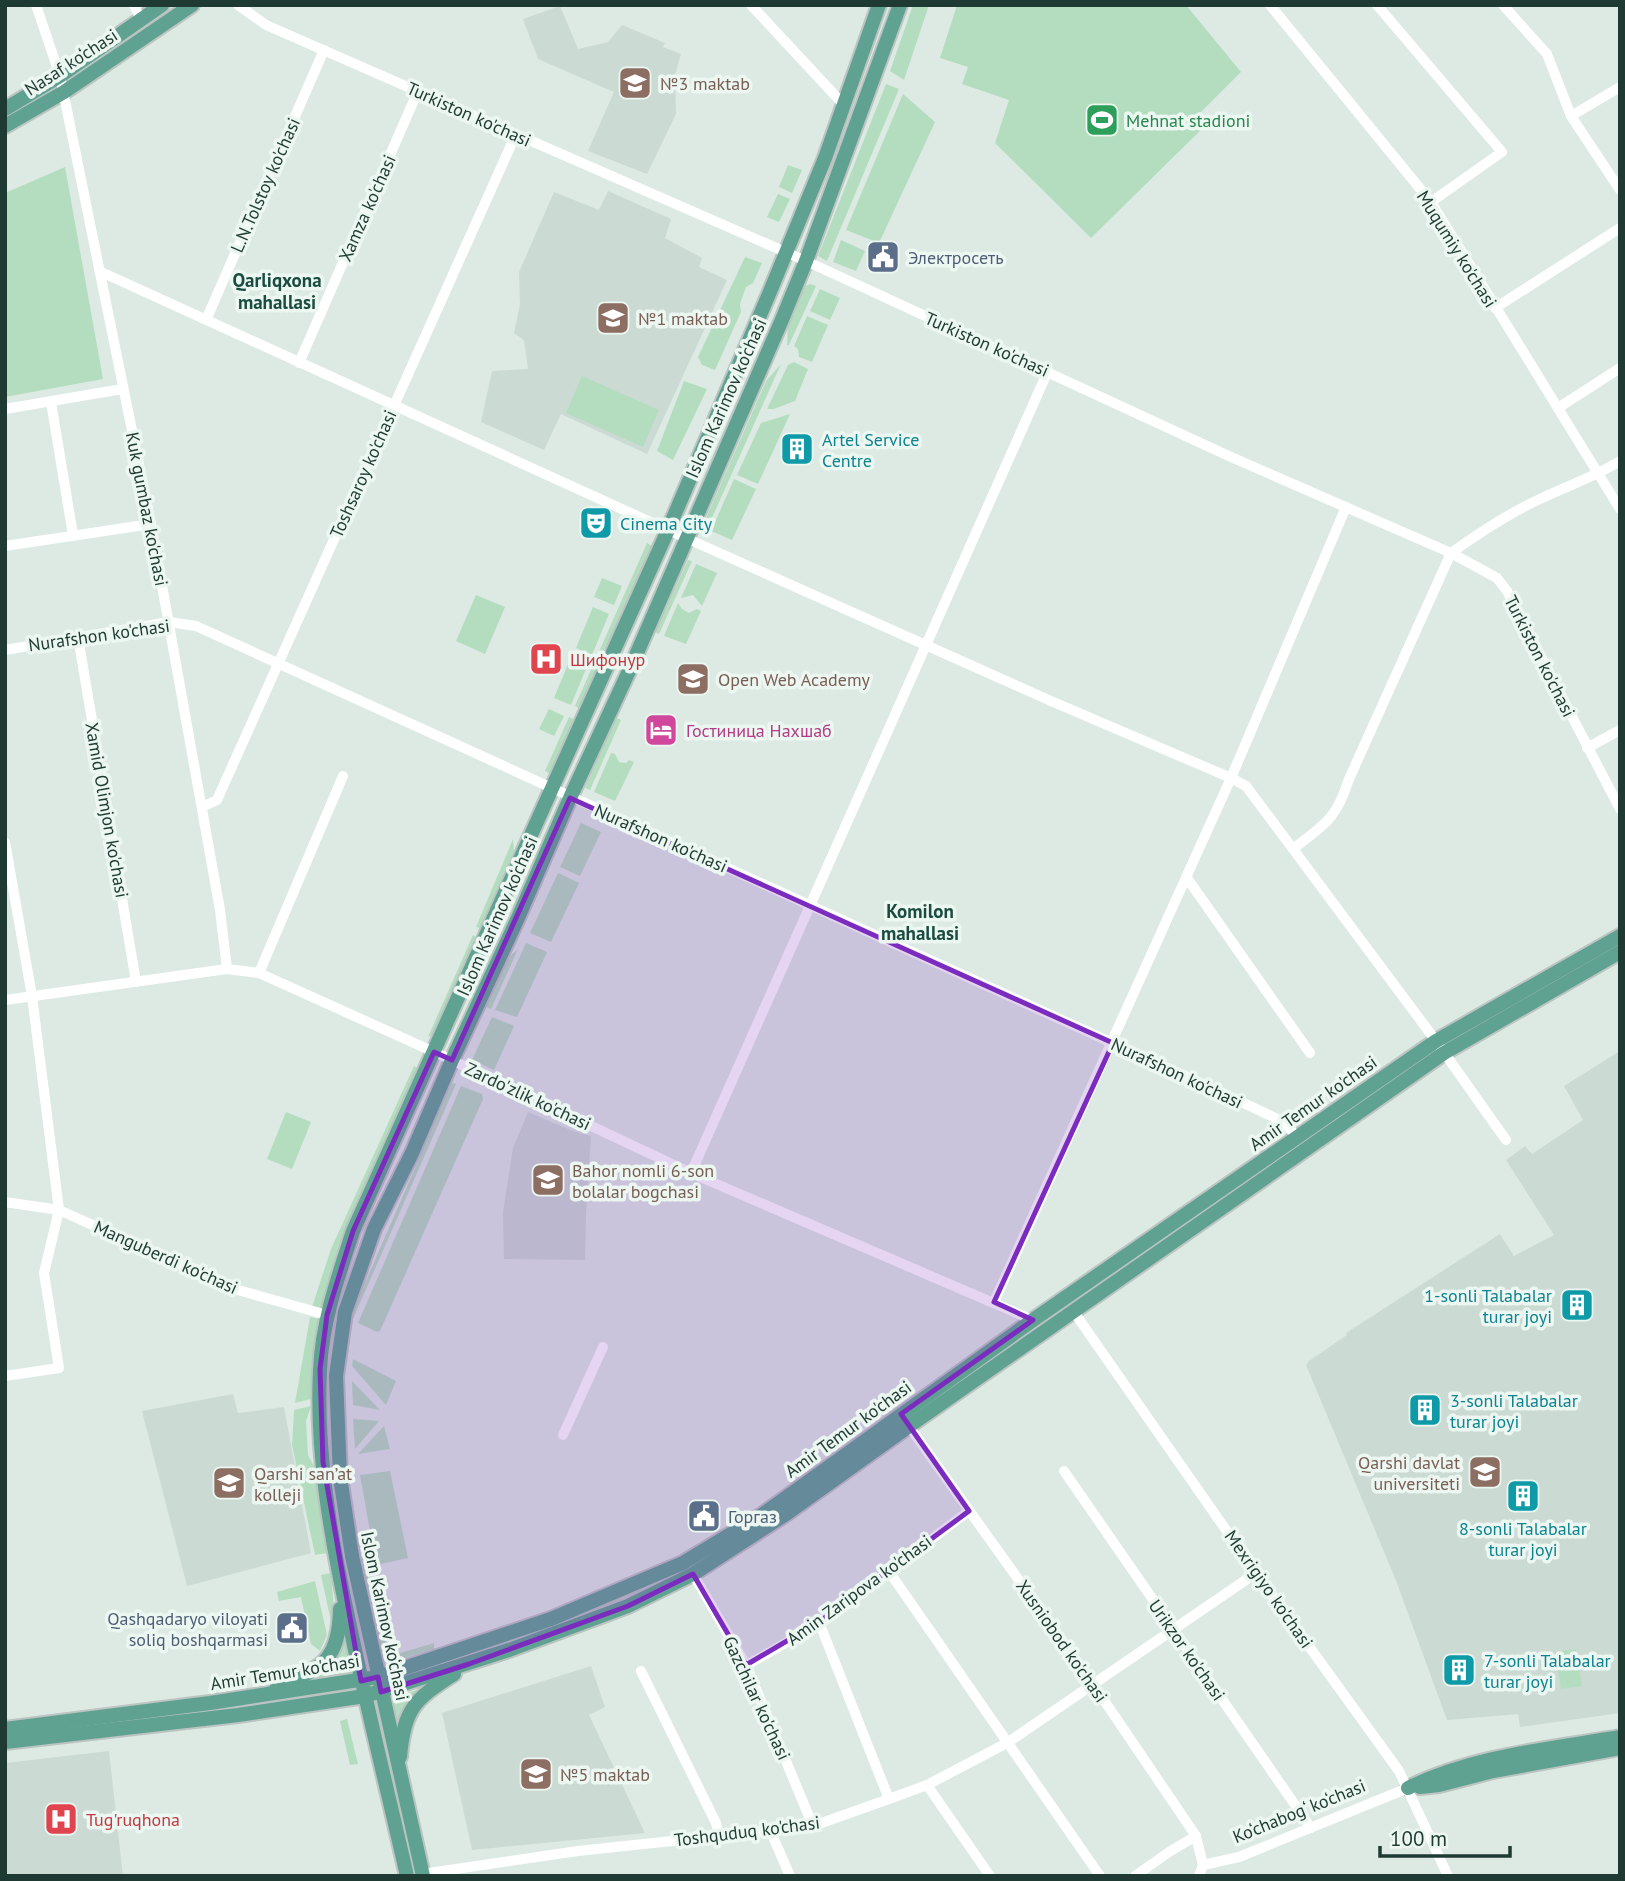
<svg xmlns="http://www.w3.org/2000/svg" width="1625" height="1881" font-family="'PT Sans',sans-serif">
	<rect width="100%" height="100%" fill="#ddeae4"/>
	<g fill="#cbdad3">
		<polygon points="560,6 578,49 608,42 622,25 665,43 663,47 681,54 675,75 676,114 647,174 588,151 614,92 538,59 523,19"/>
		<polygon points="608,191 671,219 665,238 702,258 699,267 727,280 647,454 561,414 544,450 481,422 492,371 528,369 524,340 514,333 520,304 519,272 554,192 599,210"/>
		<polygon points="1620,1051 1620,1713 1520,1727 1518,1714 1447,1720 1395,1578 1306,1365 1309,1361 1347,1335 1346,1333 1500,1234 1514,1256 1554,1235 1506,1160 1525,1146 1532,1154 1583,1120 1564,1086"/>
		<polygon points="528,1112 573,1131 591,1136 586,1214 585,1260 504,1259 503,1212 513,1148"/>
		<polygon points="233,1394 238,1413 284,1407 311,1553 187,1586 142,1411"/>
		<polygon points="591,1666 605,1707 589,1715 645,1833 472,1850 442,1713"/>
		<polygon points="109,1751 123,1876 5,1876 5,1763"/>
	</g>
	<g fill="#b4ddbf">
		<polygon points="913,5 929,5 904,80 890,71"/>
		<polygon points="957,5 1186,5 1241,72 1197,116 1206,125 1091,238 995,143 1009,100 962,84 968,67 940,58"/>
		<polygon points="886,84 899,89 827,261 818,256"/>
		<polygon points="903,94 935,122 879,243 846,230"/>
		<polygon points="788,165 802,170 792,193 779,187"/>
		<polygon points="65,167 103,379 5,397 5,193"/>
		<polygon points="778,194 790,199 779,222 767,217"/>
		<polygon points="841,240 865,251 856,271 833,262"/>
		<polygon points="745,257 762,263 753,283 746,287 740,304 741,312 715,370 702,365 698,357"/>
		<polygon points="810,284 816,286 789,345 787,345 788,324 805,286"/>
		<polygon points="820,289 840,298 830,320 810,311"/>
		<polygon points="807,316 828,325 812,362 799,357 798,349 794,346"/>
		<polygon points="794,362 808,369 795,401 774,409 767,409 788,365"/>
		<polygon points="781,364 707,529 702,527 766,381"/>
		<polygon points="582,376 659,410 643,447 566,413"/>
		<polygon points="684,381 707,389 673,460 657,451"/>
		<polygon points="790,414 758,484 737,475 761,423"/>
		<polygon points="734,479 756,489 732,540 711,531"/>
		<polygon points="647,543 652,546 580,709 575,706"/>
		<polygon points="688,560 692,561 659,634 655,632"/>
		<polygon points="696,564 717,573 702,606 693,595 681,598"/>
		<polygon points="602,578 622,586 614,605 594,597"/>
		<polygon points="476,595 505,607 485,654 456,641"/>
		<polygon points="678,603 682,609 689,613 697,609 701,611 686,644 664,636"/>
		<polygon points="593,607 609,614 592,655 576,648"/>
		<polygon points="571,657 588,664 571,705 554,698"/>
		<polygon points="549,709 564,716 554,736 539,729"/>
		<polygon points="569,717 574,719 551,774 545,771"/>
		<polygon points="616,718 621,720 590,790 585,788"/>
		<polygon points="611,753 615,754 619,762 626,763 629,760 634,762 615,801 594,792"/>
		<polygon points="581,823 601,832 580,876 560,867"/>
		<polygon points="513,839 514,851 480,928 476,927"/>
		<polygon points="558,873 579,883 551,942 530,933"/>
		<polygon points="473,935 477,938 433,1034 428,1037"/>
		<polygon points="526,943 547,952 517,1017 495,1010"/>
		<polygon points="518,949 491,1009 486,1007 508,958"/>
		<polygon points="492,1017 514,1026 494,1070 472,1060"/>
		<polygon points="414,1066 419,1069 338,1247 322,1308 312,1307 331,1249"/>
		<polygon points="452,1083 456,1084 353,1319 351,1331 348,1331 362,1290"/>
		<polygon points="461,1086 482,1094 483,1099 380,1331 377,1332 358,1323"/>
		<polygon points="286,1112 311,1122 292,1169 267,1159"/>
		<polygon points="310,1317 319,1319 311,1369 311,1399 295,1403"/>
		<polygon points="353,1359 396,1381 386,1405 352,1366"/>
		<polygon points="352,1381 380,1410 353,1405"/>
		<polygon points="311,1406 306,1421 308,1455 316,1470 328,1553 315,1555 292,1445 294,1410"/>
		<polygon points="353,1419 379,1421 355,1449"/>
		<polygon points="384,1426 390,1449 358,1454"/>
		<polygon points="390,1471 408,1558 376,1565 360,1475"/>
		<polygon points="367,1555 390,1656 434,1643 434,1649 392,1662 381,1654 360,1557"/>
		<polygon points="331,1573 335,1620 333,1631 321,1575"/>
		<polygon points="315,1581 327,1635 320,1651 311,1644 301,1597 279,1601 277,1592"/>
		<polygon points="343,1630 352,1674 305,1681"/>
		<polygon points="1576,1649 1582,1686 1561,1689 1555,1652"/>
		<polygon points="426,1687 399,1733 391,1698"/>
		<polygon points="347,1719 358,1764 350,1765 340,1721"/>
	</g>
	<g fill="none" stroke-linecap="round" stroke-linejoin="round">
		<defs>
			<g id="major">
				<polyline points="5,109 60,76 162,5"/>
				<polyline points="5,126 64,92 192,5"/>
				<path d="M276,1689C321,1667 339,1663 340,1609"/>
				<polyline points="5,1729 210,1703 378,1677 551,1619 683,1563 759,1517 1033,1320 1436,1041 1620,936"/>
				<polyline points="5,1742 238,1715 365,1696 509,1650 628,1606 693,1574 786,1514 909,1426 1444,1053 1620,952"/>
				<path d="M400,1757C404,1708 415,1699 454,1674"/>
				<polyline points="1420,1787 1439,1785 1493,1771 1620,1748"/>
				<path d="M1408,1788C1473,1756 1549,1749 1620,1737"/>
				<path d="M407,1876C387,1788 365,1700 347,1612C330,1533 316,1451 320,1370C322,1322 338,1277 353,1231L668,530L769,294L825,158L879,5"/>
				<polyline points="423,1876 352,1556 340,1477 336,1376 345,1312 374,1229 412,1153 452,1060 517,920 570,798 630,669 781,322 806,261 900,5"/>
			</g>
		</defs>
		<use href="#major" stroke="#bcc4c2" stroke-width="18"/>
		<g stroke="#fff" stroke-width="10">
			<polyline points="36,5 60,76 151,524 220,910 227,969"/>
			<polyline points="134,5 141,20"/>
			<polyline points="238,5 266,25 806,261 1231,457 1451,553 1497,578 1507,591 1620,809"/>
			<polyline points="751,5 844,105"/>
			<polyline points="1270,5 1431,202 1620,509"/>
			<polyline points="1377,5 1502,152 1431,202"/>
			<polyline points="1503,5 1547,54 1571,116 1620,190"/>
			<polyline points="1571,116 1620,87"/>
			<polyline points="99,271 668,530 1051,701 1231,778 1246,786 1436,1041 1506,1140"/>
			<polyline points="1495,308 1620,228"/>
			<polyline points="206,320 324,50"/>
			<polyline points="299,363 418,91"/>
			<polyline points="51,402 73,535"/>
			<polyline points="1558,408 1620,368"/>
			<polyline points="5,409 122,389"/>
			<polyline points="5,546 151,524"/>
			<polyline points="78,637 136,982"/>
			<polyline points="5,650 169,622 196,626 1218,1091 1284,1122 1297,1137"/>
			<polyline points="1587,748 1620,730"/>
			<polyline points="202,807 217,800 516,134"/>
			<polyline points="5,842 32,996 59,1210 44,1273 59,1368 5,1376"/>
			<path d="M1293,849C1325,824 1336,820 1349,779L1451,553C1479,533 1509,513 1540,499C1567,486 1594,477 1620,461"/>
			<polyline points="1187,878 1310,1053"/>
			<polyline points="259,973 343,776"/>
			<polyline points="5,1000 227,969 259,973 443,1056 691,1173 1033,1320"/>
			<polyline points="691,1173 1048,371"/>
			<polyline points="5,1202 59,1210 238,1290 327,1315"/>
			<polyline points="994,1302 1231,778 1346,507"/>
			<polyline points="1074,1312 1256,1573 1399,1771 1448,1876"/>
			<polyline points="906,1422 1093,1684 1196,1836 1203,1865 1199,1876"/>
			<polyline points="563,1435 603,1347"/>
			<polyline points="1064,1471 1311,1828"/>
			<polyline points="888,1570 1100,1876"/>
			<polyline points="693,1574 746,1665 813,1826"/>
			<polyline points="819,1622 889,1799"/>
			<path d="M746,1665C826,1624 897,1564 969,1511"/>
			<polyline points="641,1671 716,1823 719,1836"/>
			<polyline points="927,1785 990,1876"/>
			<polyline points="770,1830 790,1876"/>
			<polyline points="1203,1865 1239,1857 1408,1788"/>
			<polyline points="422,1874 578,1851 813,1826 889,1799 927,1785 1007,1743 1256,1573"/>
			<polyline points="1135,1876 1169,1852 1196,1836"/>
		</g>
		<use href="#major" stroke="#5fa291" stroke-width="14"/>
	</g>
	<path fill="#7b2cbf" fill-opacity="0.2" stroke="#7b2cbf" stroke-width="5" stroke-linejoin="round" d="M570,798L1113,1043L994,1302L1033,1320L901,1414L969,1511L819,1622L746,1665L693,1574L628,1606L469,1664L381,1692L378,1677L361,1681L323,1462L320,1369L327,1315L353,1231L434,1052L452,1060Z"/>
	<defs>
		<symbol id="school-square" viewBox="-11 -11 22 22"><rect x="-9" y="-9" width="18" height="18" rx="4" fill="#8d6e63" stroke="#edf7f2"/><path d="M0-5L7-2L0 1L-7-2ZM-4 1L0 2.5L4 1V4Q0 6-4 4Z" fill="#fff"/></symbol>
		<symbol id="stadium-square" viewBox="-11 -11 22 22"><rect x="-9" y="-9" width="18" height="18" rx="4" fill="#2e9e5b" stroke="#edf7f2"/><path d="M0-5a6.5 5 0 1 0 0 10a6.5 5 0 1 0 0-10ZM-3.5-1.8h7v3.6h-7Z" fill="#fff"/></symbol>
		<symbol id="civic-square" viewBox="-11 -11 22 22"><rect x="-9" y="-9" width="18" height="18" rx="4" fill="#5c6f8a" stroke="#edf7f2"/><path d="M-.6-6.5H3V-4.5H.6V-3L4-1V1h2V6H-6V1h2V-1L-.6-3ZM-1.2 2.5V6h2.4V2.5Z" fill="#fff"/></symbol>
		<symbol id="building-square" viewBox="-11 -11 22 22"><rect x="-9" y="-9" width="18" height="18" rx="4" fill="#0f9aa8" stroke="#edf7f2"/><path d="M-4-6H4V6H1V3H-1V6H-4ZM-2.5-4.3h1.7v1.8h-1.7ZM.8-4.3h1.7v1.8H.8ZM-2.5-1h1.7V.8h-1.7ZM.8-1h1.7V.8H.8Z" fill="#fff"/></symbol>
		<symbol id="theatre-square" viewBox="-11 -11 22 22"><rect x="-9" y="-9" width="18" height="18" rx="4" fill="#0f9aa8" stroke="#edf7f2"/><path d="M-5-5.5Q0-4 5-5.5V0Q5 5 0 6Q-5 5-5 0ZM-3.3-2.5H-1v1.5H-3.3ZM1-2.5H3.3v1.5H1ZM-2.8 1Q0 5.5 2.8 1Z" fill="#fff"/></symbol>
		<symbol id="hospital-square" viewBox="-11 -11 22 22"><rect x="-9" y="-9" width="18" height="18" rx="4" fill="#e0444e" stroke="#edf7f2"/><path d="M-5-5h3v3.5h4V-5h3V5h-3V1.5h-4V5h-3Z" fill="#fff"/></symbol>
		<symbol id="university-square" viewBox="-11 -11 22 22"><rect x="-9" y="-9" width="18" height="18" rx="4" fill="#8d6e63" stroke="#edf7f2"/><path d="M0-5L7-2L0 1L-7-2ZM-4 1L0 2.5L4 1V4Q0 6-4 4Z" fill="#fff"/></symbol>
		<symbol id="hotel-square" viewBox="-11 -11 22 22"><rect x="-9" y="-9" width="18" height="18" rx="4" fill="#d1479c" stroke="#edf7f2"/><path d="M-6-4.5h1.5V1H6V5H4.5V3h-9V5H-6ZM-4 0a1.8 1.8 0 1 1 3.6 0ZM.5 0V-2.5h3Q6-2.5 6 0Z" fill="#fff"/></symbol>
	</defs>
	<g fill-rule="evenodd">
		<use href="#school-square" x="616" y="64" width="38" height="38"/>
		<use href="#stadium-square" x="1083" y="101" width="38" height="38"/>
		<use href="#civic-square" x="864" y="238" width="38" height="38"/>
		<use href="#school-square" x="594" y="299" width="38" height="38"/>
		<use href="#building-square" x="778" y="430" width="38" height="38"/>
		<use href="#theatre-square" x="577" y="504" width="38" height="38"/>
		<use href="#hospital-square" x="527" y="640" width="38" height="38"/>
		<use href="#university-square" x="674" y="660" width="38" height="38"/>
		<use href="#hotel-square" x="642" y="711" width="38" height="38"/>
		<use href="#school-square" x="529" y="1161" width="38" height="38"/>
		<use href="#building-square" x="1558" y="1286" width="38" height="38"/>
		<use href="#building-square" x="1406" y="1391" width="38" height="38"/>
		<use href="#university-square" x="1466" y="1453" width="38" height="38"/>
		<use href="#university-square" x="210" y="1464" width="38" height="38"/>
		<use href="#building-square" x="1504" y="1477" width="38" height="38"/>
		<use href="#civic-square" x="685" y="1497" width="38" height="38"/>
		<use href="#civic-square" x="273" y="1609" width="38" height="38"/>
		<use href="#building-square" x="1440" y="1651" width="38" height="38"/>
		<use href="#school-square" x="517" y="1755" width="38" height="38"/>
		<use href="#hospital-square" x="42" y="1800" width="38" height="38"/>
	</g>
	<g text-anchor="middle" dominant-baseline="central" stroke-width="7" stroke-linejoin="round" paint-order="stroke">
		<g font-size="18" fill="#1e3a33" stroke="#edf7f2">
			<text transform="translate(71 62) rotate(-33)">Nasaf ko‘chasi</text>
			<text transform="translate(469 114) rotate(24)">Turkiston ko'chasi</text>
			<text transform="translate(265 185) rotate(-66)">L.N.Tolstoy ko'chasi</text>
			<text transform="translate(367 208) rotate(-66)">Xamza ko'chasi</text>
			<text transform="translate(1457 249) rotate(58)">Muqumiy ko'chasi</text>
			<text transform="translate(987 344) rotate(24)">Turkiston ko'chasi</text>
			<text transform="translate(726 398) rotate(-66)">Islom Karimov ko‘chasi</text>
			<text transform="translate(363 474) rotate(-66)">Toshsaroy ko'chasi</text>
			<text transform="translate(147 509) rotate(79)">Kuk gumbaz ko'chasi</text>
			<text transform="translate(99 635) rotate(-8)">Nurafshon ko'chasi</text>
			<text transform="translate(1540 656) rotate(63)">Turkiston ko'chasi</text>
			<text transform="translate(107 810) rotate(80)">Xamid Olimjon ko'chasi</text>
			<text transform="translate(661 838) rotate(24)">Nurafshon ko'chasi</text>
			<text transform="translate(497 916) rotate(-66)">Islom Karimov ko‘chasi</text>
			<text transform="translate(1177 1073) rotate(25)">Nurafshon ko'chasi</text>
			<text transform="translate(528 1096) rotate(25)">Zardo'zlik ko'chasi</text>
			<text transform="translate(1313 1103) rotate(-35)">Amir Temur ko'chasi</text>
			<text transform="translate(166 1257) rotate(24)">Manguberdi ko'chasi</text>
			<text transform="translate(848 1429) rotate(-36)">Amir Temur ko'chasi</text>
			<text transform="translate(1269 1589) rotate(55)">Mexrigiyo ko'chasi</text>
			<text transform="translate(859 1590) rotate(-36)">Amin Zaripova ko'chasi</text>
			<text transform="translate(385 1616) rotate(78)">Islom Karimov ko‘chasi</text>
			<text transform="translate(1062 1641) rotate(55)">Xusniobod ko'chasi</text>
			<text transform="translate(1187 1650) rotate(55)">Urikzor ko'chasi</text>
			<text transform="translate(285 1672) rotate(-9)">Amir Temur ko'chasi</text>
			<text transform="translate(757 1698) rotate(65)">Gazchilar ko'chasi</text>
			<text transform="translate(1299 1811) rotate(-22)">Ko‘chabog‘ ko‘chasi</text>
			<text transform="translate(747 1831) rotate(-7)">Toshquduq ko'chasi</text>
		</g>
		<g font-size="18" fill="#785e54" stroke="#edf7f2" text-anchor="start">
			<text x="660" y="83">№3 maktab</text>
			<text x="638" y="318">№1 maktab</text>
			<text x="718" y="679">Open Web Academy</text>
			<text x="572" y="1170">Bahor nomli 6-son<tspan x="572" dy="21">bolalar bogchasi</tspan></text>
			<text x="1460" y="1462" text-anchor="end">Qarshi davlat<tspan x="1460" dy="21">universiteti</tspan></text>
			<text x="254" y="1473">Qarshi san’at<tspan x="254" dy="21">kolleji</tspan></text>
			<text x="560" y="1774">№5 maktab</text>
		</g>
		<g font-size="18" fill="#27864d" stroke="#edf7f2" text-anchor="start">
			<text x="1126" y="120">Mehnat stadioni</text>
		</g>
		<g font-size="18" fill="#4e5e75" stroke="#edf7f2" text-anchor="start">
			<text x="908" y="257">Электросеть</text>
			<text x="728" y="1516">Горгаз</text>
			<text x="268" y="1618" text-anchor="end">Qashqadaryo viloyati<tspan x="268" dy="21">soliq boshqarmasi</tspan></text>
		</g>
		<g font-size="18" fill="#0d838f" stroke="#edf7f2" text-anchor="start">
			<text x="822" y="439">Artel Service<tspan x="822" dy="21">Centre</tspan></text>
			<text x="620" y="523">Cinema City</text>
			<text x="1552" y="1295" text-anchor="end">1-sonli Talabalar<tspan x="1552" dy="21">turar joyi</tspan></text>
			<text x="1450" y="1400">3-sonli Talabalar<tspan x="1450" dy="21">turar joyi</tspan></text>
			<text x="1523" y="1528" text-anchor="middle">8-sonli Talabalar<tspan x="1523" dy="21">turar joyi</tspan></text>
			<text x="1484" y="1660">7-sonli Talabalar<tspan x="1484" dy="21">turar joyi</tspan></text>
		</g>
		<g font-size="18" fill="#be3a42" stroke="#edf7f2" text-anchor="start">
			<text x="570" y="659">Шифонур</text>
			<text x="86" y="1819">Tug'ruqhona</text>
		</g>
		<g font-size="18" fill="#b23c85" stroke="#edf7f2" text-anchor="start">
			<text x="686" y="730">Гостиница Нахшаб</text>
		</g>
		<g font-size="19" font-weight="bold" fill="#1a4c40" stroke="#edf7f2">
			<text x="277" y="280">Qarliqxona<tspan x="277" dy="22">mahallasi</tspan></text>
			<text x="920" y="911">Komilon<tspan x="920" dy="22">mahallasi</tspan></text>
		</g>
	</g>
	<rect width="1625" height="1881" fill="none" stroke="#1e3a33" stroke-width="14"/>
	<path d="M1380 1846v10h130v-10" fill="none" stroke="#1e3a33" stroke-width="3.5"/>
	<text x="1390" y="1846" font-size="21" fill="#1e3a33" stroke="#edf7f2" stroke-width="5" paint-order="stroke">100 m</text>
</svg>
